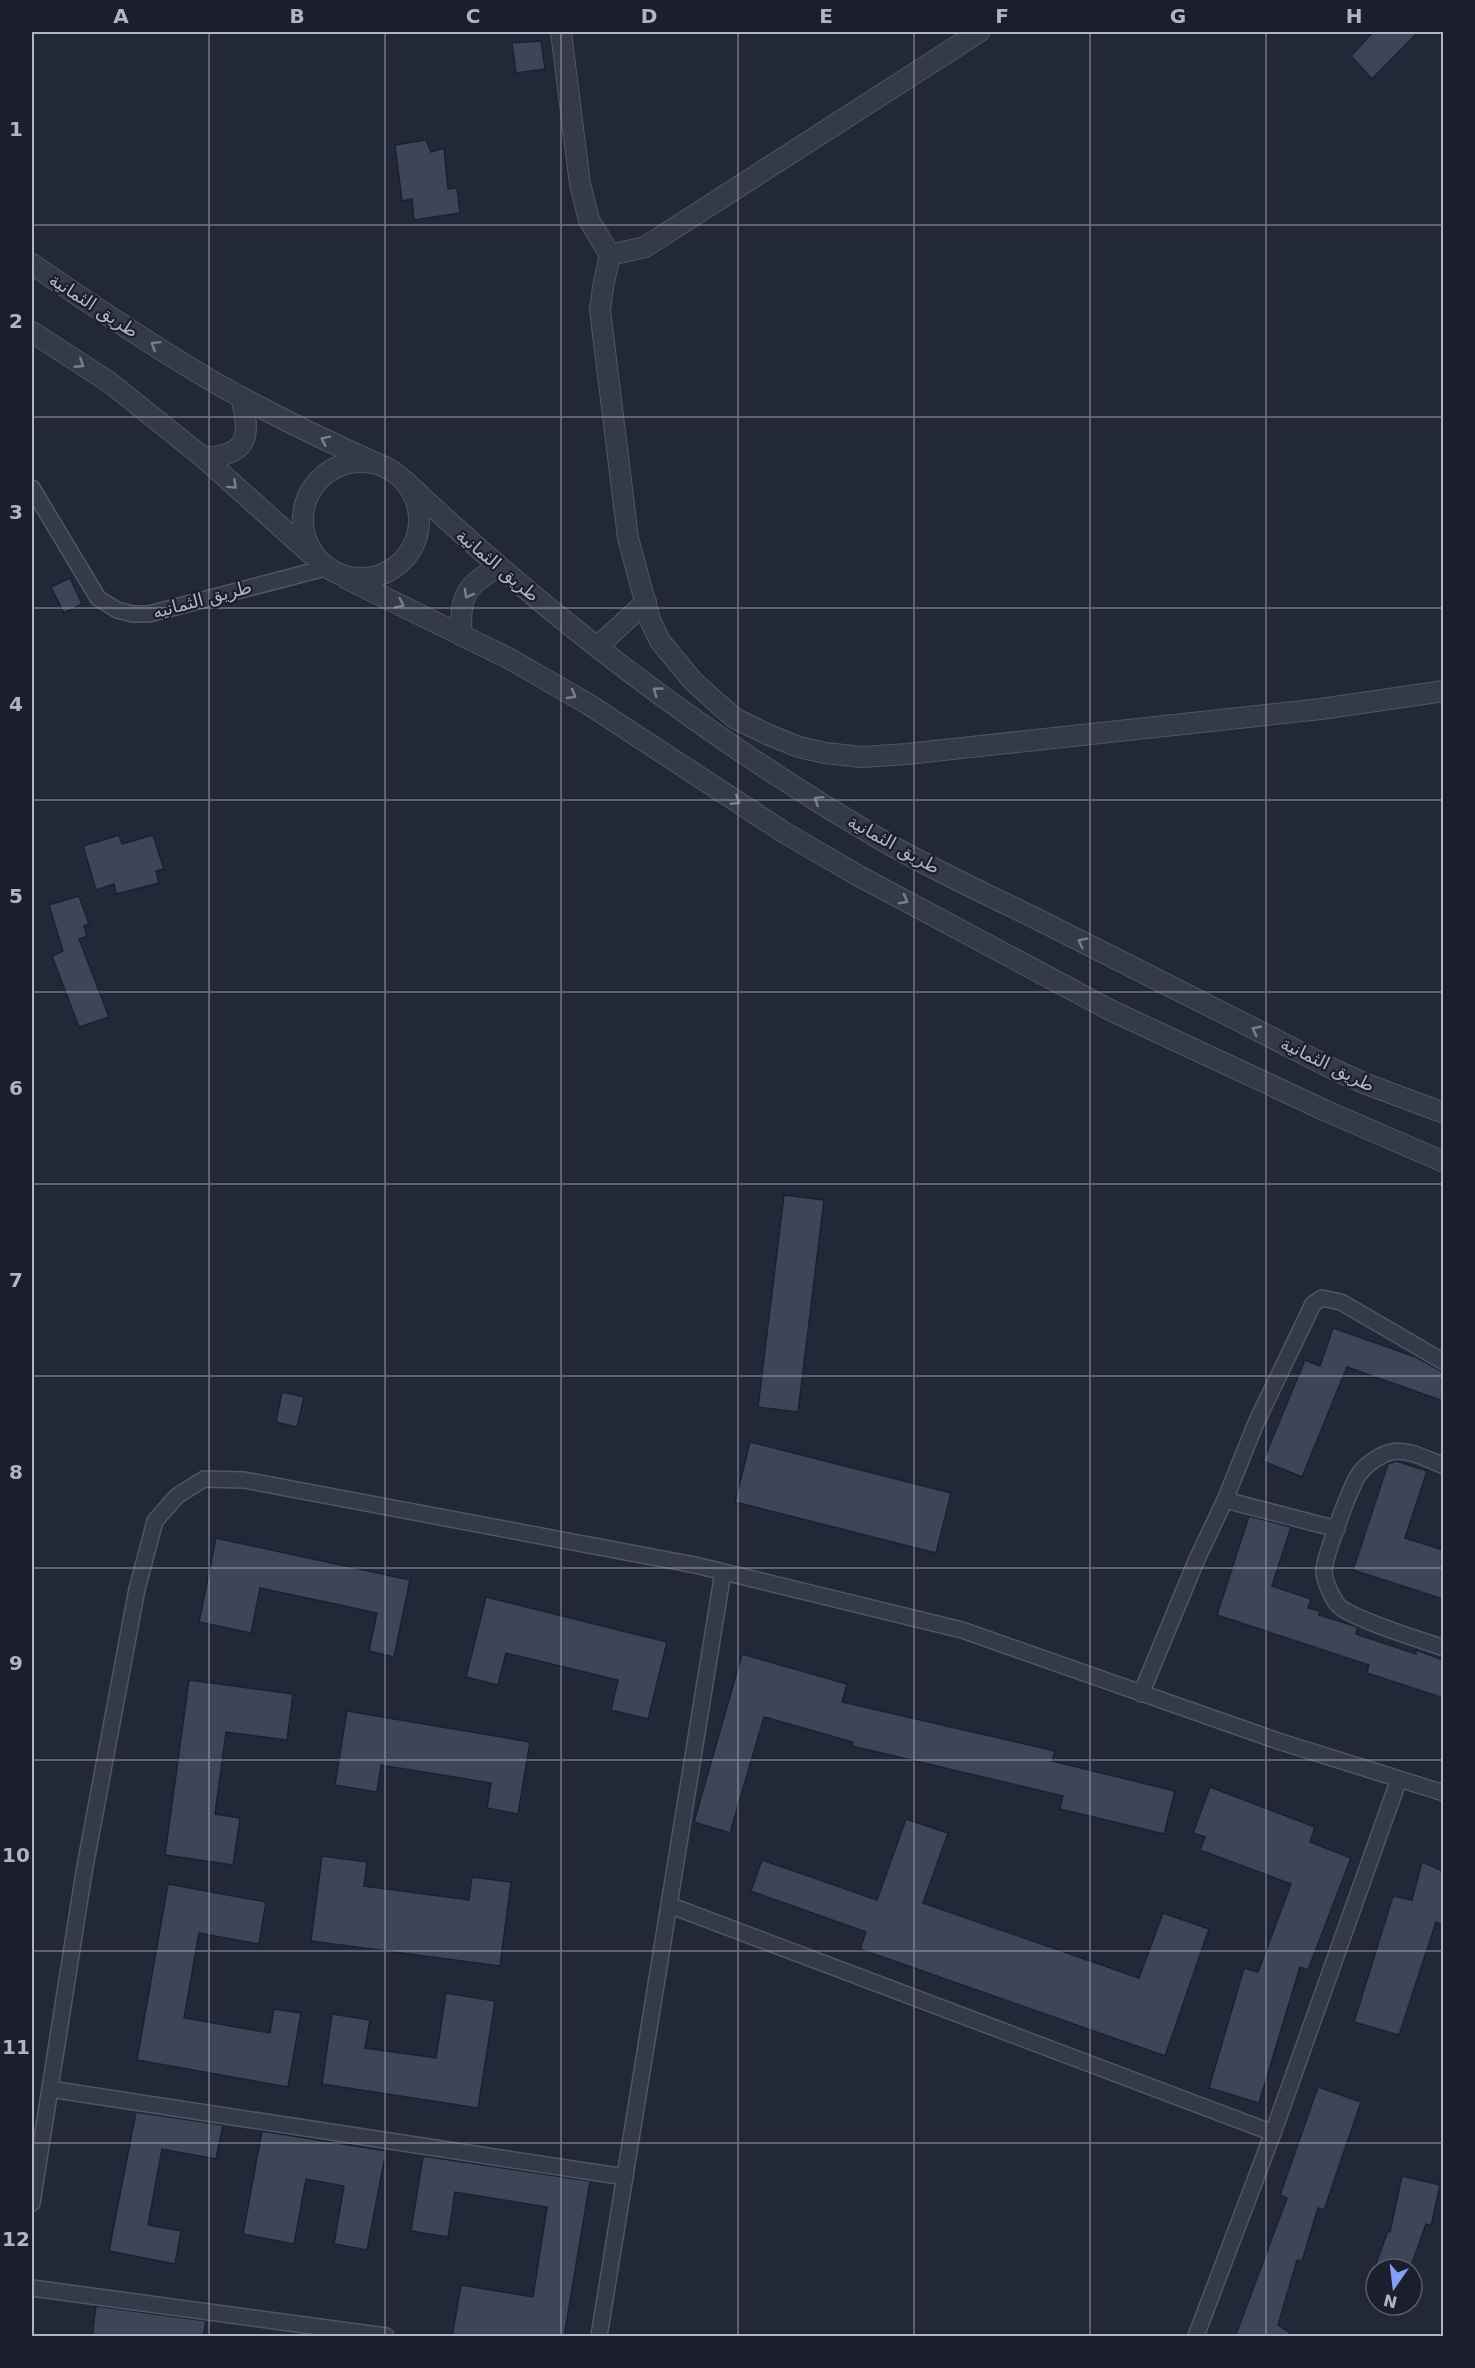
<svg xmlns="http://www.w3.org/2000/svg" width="1475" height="2368" font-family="'DejaVu Sans','Noto Sans Arabic',sans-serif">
	<rect width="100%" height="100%" fill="#222838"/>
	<g fill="#3e4558" stroke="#1c212f" stroke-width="1.5">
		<polygon points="1373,32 1418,32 1372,79 1351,56"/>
		<polygon points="541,41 545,69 516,73 512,43"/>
		<polygon points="426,140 431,152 444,148 448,189 457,188 460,213 414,220 412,199 402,201 395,145"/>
		<polygon points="70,578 82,604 64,613 51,587"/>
		<polygon points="119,835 122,844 153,835 164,869 156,871 159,883 116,894 114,884 96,890 83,846"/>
		<polygon points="79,896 89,924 84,926 87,936 79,939 109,1017 79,1027 52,956 63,951 49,905"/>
		<polygon points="784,1195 824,1200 798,1412 758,1407"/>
		<polygon points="1333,1328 1416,1357 1443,1372 1443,1401 1347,1367 1302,1477 1263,1461 1305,1360 1320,1366"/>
		<polygon points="282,1392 304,1397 297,1427 276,1422"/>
		<polygon points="750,1442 951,1493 936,1553 735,1502"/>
		<polygon points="1396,1461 1427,1471 1405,1538 1443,1550 1443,1599 1353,1570 1388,1464"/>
		<polygon points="1249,1516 1291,1527 1272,1586 1311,1599 1308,1608 1320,1611 1319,1615 1358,1627 1356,1634 1416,1654 1416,1650 1443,1660 1443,1698 1367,1673 1369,1665 1217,1615"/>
		<polygon points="216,1538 410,1580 394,1657 369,1651 377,1613 260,1588 251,1633 199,1622"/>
		<polygon points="486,1597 667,1642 648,1719 611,1710 618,1680 506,1653 498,1685 466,1677"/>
		<polygon points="742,1654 847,1684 842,1702 1055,1751 1052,1761 1175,1791 1164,1834 1060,1809 1063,1796 852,1746 853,1742 764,1717 730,1833 694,1822"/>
		<polygon points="189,1680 293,1694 287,1740 226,1732 215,1814 240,1818 233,1865 165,1855"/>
		<polygon points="347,1711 530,1742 518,1814 487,1808 491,1783 381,1765 377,1792 335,1785"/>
		<polygon points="1210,1787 1315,1827 1310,1842 1351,1858 1308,1970 1300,1967 1259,2103 1209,2088 1244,1968 1258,1972 1291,1884 1200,1850 1205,1837 1193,1833"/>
		<polygon points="906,1819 948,1833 923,1903 1139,1978 1163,1913 1209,1929 1165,2056 860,1949 866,1932 751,1891 762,1860 877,1900"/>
		<polygon points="322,1856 367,1862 364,1886 469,1900 472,1877 511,1882 500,1966 311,1941"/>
		<polygon points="1422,1862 1443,1871 1443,1925 1436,1922 1399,2035 1354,2022 1393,1896 1412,1900"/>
		<polygon points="168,1884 266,1902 259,1944 199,1933 184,2018 270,2033 274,2009 301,2013 288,2087 137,2060"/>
		<polygon points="446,1993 495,2001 478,2108 322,2084 332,2014 370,2020 365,2048 436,2058"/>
		<polygon points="1318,2087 1361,2102 1324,2210 1318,2208 1302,2261 1297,2260 1278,2325 1296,2337 1235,2337 1287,2198 1280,2195"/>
		<polygon points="136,2112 223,2125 216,2159 162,2149 148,2225 181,2231 175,2264 109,2251"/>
		<polygon points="262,2131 386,2151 367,2250 334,2244 344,2186 306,2179 294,2244 243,2234"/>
		<polygon points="423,2156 590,2181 564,2337 452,2337 461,2285 533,2297 547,2207 455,2192 448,2237 411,2231"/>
		<polygon points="1402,2176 1440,2185 1431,2226 1426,2224 1410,2269 1374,2269 1388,2231 1390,2232"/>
		<polygon points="96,2306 206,2321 203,2337 92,2337"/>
	</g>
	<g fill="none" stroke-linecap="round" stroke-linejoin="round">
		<defs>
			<g id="minor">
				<polyline points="32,488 98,598 117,610 133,614 149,614 329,567"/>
				<path d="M1444,1466C1429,1460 1408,1448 1391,1452C1380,1455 1364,1465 1358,1476C1350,1488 1324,1558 1324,1571C1324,1580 1332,1598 1338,1605C1351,1619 1422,1640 1444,1648"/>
				<polyline points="1225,1500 1337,1529"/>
				<polyline points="1141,1694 1197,1559 1225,1500 1256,1423 1313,1304 1322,1298 1341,1302 1444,1362"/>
				<polyline points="669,1905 1273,2133"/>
				<polyline points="50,2089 625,2177"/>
				<polyline points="32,2203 84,1872 137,1589 155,1521 177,1496 204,1479 244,1480 695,1565 962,1630 1278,1741 1444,1793"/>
				<polyline points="32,2288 386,2336"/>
				<polyline points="599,2336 723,1572"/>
				<polyline points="1196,2336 1273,2133 1399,1779"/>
			</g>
			<g id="tertiary">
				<polyline points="561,32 580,184 589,220 610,255 603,287 600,310 628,538 650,620 660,641 692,680 717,703 736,719 769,735 799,747 825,753 862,757 907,754 1321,709 1444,691"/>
				<polyline points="610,255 645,247 979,32"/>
				<path d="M32,264C93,306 155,348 219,385C271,414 324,440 378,464"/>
				<polyline points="32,332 109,382 204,458 311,554"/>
				<path d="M204,458C249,455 251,436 241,397"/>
				<circle cx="361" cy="520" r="58"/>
				<path d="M405,481C548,617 708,738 878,838C929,868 984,893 1037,919C1136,969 1236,1019 1335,1070L1366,1084L1444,1113"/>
				<polyline points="347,579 510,659 588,704 785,833 859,876 1110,1010 1324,1110 1444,1162"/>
				<path d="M462,636C458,598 466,584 499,567"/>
				<polyline points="597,647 646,602"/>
			</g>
		</defs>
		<use href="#minor" stroke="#505563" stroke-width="18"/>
		<use href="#tertiary" stroke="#505563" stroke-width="22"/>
		<use href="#minor" stroke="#353a49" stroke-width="15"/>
		<use href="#tertiary" stroke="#353a49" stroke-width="20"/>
	</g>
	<defs><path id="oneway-chevron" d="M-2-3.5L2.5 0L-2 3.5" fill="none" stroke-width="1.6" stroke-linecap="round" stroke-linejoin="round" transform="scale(1.5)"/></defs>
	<g stroke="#797e8d">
		<use href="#oneway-chevron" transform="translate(155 345) rotate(-148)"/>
		<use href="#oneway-chevron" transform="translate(80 364) rotate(33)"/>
		<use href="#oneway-chevron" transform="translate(325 440) rotate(-154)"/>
		<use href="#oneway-chevron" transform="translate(233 485) rotate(42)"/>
		<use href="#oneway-chevron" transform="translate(468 594) rotate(119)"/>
		<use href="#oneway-chevron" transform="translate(400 604) rotate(26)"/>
		<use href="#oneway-chevron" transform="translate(657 691) rotate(-144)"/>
		<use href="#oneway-chevron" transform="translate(572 695) rotate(30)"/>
		<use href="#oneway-chevron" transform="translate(818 800) rotate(-148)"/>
		<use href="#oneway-chevron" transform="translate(736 801) rotate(33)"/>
		<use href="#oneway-chevron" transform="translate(904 900) rotate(28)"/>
		<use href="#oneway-chevron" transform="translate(1082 942) rotate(-153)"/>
		<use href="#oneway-chevron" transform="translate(1256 1030) rotate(-153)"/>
	</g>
	<path fill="none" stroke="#b0b5c5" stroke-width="1.5" stroke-opacity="0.55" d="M209,32V2336M385,32V2336M561,32V2336M738,32V2336M914,32V2336M1090,32V2336M1266,32V2336M32,225H1444M32,417H1444M32,608H1444M32,800H1444M32,992H1444M32,1184H1444M32,1376H1444M32,1568H1444M32,1760H1444M32,1951H1444M32,2143H1444"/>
	<g text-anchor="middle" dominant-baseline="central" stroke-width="4.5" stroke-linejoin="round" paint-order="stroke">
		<g font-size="18" fill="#b0b5c5" stroke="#1b1f2d">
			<text transform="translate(94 305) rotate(33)">طريق الثمانية</text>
			<text transform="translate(498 565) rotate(40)">طريق الثمانية</text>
			<text transform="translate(202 599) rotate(-15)">طريق الثمانيه</text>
			<text transform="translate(894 844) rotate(29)">طريق الثمانية</text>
			<text transform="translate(1328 1064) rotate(26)">طريق الثمانية</text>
		</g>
	</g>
	<rect width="1475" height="2368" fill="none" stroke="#1b1f2d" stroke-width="66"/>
	<g transform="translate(1394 2287) rotate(194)"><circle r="28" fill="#1b1f2d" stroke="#575b6a" stroke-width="1.5"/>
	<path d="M0-4.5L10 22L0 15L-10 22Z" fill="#859ff5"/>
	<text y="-9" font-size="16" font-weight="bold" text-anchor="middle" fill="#b0b5c5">N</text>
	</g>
	<rect x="33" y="33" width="1409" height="2302" fill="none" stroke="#b0b5c5" stroke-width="2"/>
	<g font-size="20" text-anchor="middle" font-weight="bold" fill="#b0b5c5">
		<text x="121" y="23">A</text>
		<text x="297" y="23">B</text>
		<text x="473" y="23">C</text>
		<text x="649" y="23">D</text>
		<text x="826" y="23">E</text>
		<text x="1002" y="23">F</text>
		<text x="1178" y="23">G</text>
		<text x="1354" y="23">H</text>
		<text x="16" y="136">1</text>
		<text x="16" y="328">2</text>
		<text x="16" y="519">3</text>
		<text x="16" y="711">4</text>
		<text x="16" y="903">5</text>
		<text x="16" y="1095">6</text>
		<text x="16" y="1287">7</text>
		<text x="16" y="1479">8</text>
		<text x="16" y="1670">9</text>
		<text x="16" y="1862">10</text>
		<text x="16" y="2054">11</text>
		<text x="16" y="2246">12</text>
	</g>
</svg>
